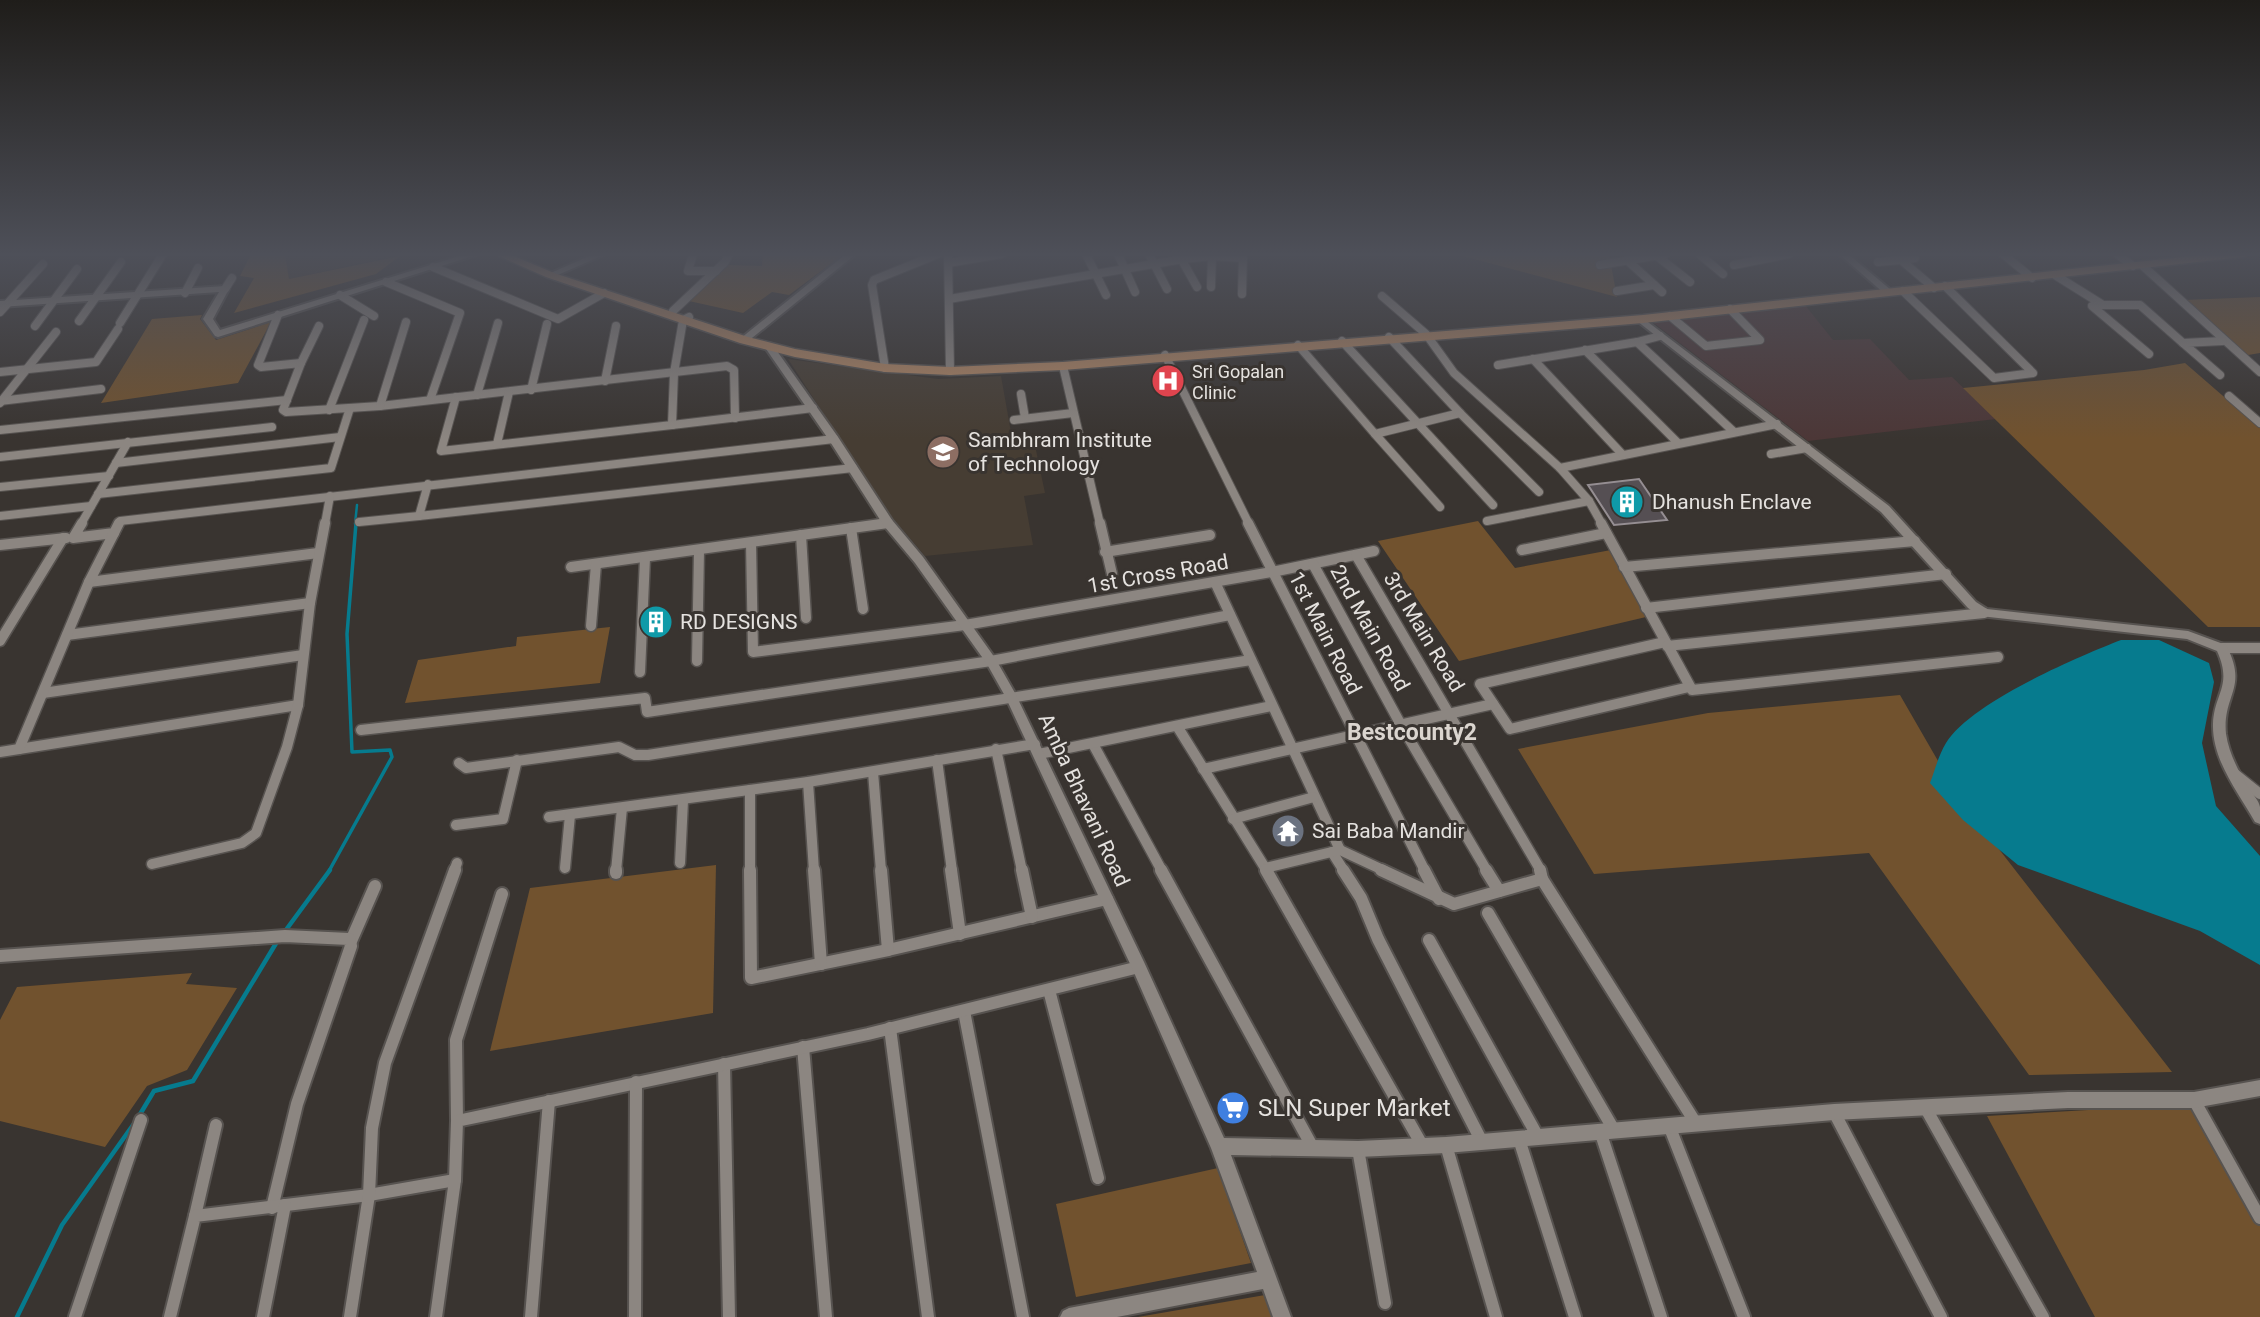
<svg xmlns="http://www.w3.org/2000/svg" width="2260" height="1317" font-family="Roboto,sans-serif">
	<rect width="100%" height="100%" fill="#393430"/>
	<polygon fill="#4c3737" points="1805,305 1833,340 1870,339 1909,380 1952,377 1996,419 1808,441 1651,321"/>
	<g fill="#463d33">
		<polygon points="285,254 402,254 289,279"/>
		<polygon points="788,359 938,379 1001,376 1012,438 1033,436 1045,493 1024,496 1033,545 925,556 886,510"/>
	</g>
	<g fill="#71522e">
		<polygon points="251,254 285,254 289,279 400,256 376,274 234,313 254,278 240,276"/>
		<polygon points="763,254 844,254 789,295 772,292 743,313 689,301 729,265 762,266"/>
		<polygon points="1455,254 1609,254 1617,297"/>
		<polygon points="2260,297 2260,353 2248,355 2184,300"/>
		<polygon points="202,315 200,319 216,340 271,322 238,383 101,403 152,319"/>
		<polygon points="2185,363 2260,428 2260,627 2208,627 1963,388 2144,370"/>
		<polygon points="1478,521 1515,568 1611,550 1646,617 1459,661 1378,541"/>
		<polygon points="610,627 600,683 405,703 418,660 516,646 517,637"/>
		<polygon points="1900,695 1960,799 2172,1072 2029,1075 1869,853 1594,874 1518,749 1708,713"/>
		<polygon points="716,865 713,1013 490,1051 530,888"/>
		<polygon points="192,973 186,984 237,988 187,1070 147,1086 105,1147 0,1121 0,1020 17,987"/>
		<polygon points="2192,1104 2260,1226 2260,1317 2095,1317 1987,1116"/>
		<polygon points="1218,1168 1251,1263 1076,1297 1056,1204"/>
		<polygon points="1265,1295 1272,1317 1138,1317"/>
	</g>
	<path fill="#067b8e" d="M2121,640H2159L2209,663L2214,682L2202,743L2216,806L2260,856V965L2200,931L2018,865L1963,820L1930,783C1935,770 1939,754 1946,743C1970,703 2077,657 2121,640Z"/>
	<g fill="none" stroke-linecap="round" stroke-linejoin="round">
		<polyline stroke="#067b8e" stroke-width="2.5" points="355,524 357,505"/>
		<polyline stroke="#067b8e" stroke-width="3.5" points="329,871 392,757 390,750 352,752 347,634 356,523"/>
		<g stroke="#067b8e" stroke-width="4.5">
			<polyline points="283,934 330,870"/>
			<polyline points="139,1116 154,1091 193,1081 278,940"/>
			<polyline points="17,1317 62,1225 133,1125"/>
		</g>
	</g>
	<polygon fill="#554f53" stroke="#958e92" stroke-width="2" points="1639,479 1667,520 1614,525 1588,485"/>
	<g fill="none" stroke-linecap="round" stroke-linejoin="round">
		<defs>
			<g id="minor-far2">
				<polyline points="693,254 688,271 716,271"/>
				<polyline points="948,254 950,371"/>
				<polyline points="1086,254 1106,295"/>
				<polyline points="1118,254 1135,292"/>
				<polyline points="1149,254 1167,289"/>
				<polyline points="1699,254 1723,274"/>
				<polyline points="1911,254 1915,258 1901,260 1934,288"/>
				<polyline points="2003,254 2032,278"/>
				<polyline points="2117,254 2133,266"/>
				<polyline points="1179,255 1197,287"/>
				<polyline points="1657,256 1690,282"/>
				<polyline points="1628,261 1662,292"/>
				<polyline points="1878,262 1901,260"/>
				<polyline points="948,263 1002,254"/>
				<polyline points="1600,265 1666,254"/>
				<polyline points="1734,265 1789,254"/>
				<polyline points="2143,266 2260,372"/>
				<polyline points="433,267 558,319 604,293"/>
				<polyline points="2055,275 2103,305 2140,305 2183,343"/>
				<polyline points="386,282 460,313 430,400"/>
				<polyline points="1211,287 1212,254"/>
				<polyline points="225,289 232,278"/>
				<polyline points="1617,291 1654,285"/>
				<polyline points="1903,291 1994,378 2033,373 1945,286"/>
				<polyline points="185,293 198,268"/>
				<polyline points="1242,294 1243,254"/>
				<polyline points="340,295 374,316"/>
				<polyline points="1382,296 1426,334 1454,373 1560,468 1777,424"/>
				<polyline points="949,299 1183,259 1212,256 1243,258"/>
				<polyline points="2103,305 2092,306 2149,354"/>
				<polyline points="673,311 725,262 729,254"/>
				<polyline points="0,312 43,264"/>
				<polyline points="278,315 258,365 261,367 301,363 283,410 286,412 380,406 727,366 734,370 735,418"/>
				<polyline points="1670,316 1706,346 1760,340 1730,309"/>
				<polyline points="79,321 121,262"/>
				<polyline points="120,323 163,254"/>
				<polyline points="35,326 77,269"/>
				<polyline points="1342,341 1493,505"/>
				<polyline points="1637,342 1660,336"/>
				<polyline points="1298,345 1375,434 1460,413 1389,337"/>
				<polyline points="1585,350 1678,443"/>
				<polyline points="1165,355 1249,524"/>
				<polyline points="1533,359 1622,454"/>
				<polyline points="301,363 319,326"/>
				<polyline points="1498,365 1637,342 1734,432"/>
				<polyline points="1063,366 1100,524"/>
				<polyline points="885,368 872,285 874,280 938,254"/>
				<polyline points="0,372 96,362 118,329"/>
				<polyline points="2220,375 2183,343 2223,341"/>
				<polyline points="605,381 616,326"/>
				<polyline points="531,390 547,324"/>
				<polyline points="1021,394 1025,418"/>
				<polyline points="477,395 498,323"/>
				<polyline points="2229,396 2260,423"/>
				<polyline points="456,397 441,451 672,425 674,373 683,320 689,317"/>
				<polyline points="0,401 101,389"/>
				<polyline points="0,403 56,332"/>
				<polyline points="380,406 406,322"/>
				<polyline points="329,410 364,320"/>
				<polyline points="1460,413 1539,492"/>
				<polyline points="1014,420 1073,413"/>
				<polyline points="672,425 813,408"/>
				<polyline points="0,430 287,400"/>
				<polyline points="1375,434 1440,507"/>
				<polyline points="497,444 509,392"/>
				<polyline points="1771,454 1807,448"/>
				<polyline points="0,457 272,427"/>
				<polyline points="116,463 340,437"/>
				<polyline points="1560,468 1589,501 1602,524"/>
				<polyline points="428,484 419,516 853,468"/>
				<polyline points="0,487 109,476"/>
				<polyline points="98,494 331,468 350,408"/>
				<polyline points="0,516 91,506"/>
				<polyline points="1487,521 1589,501"/>
				<polyline points="359,522 419,516"/>
				<polyline points="81,524 128,442"/>
				<polyline points="118,524 120,521 834,439"/>
				<polyline points="325,524 330,496"/>
				<polyline points="877,524 888,523"/>
			</g>
			<g id="minor-far1">
				<polyline points="82,523 73,538 114,533 119,523"/>
				<polyline points="1100,523 1112,574"/>
				<polyline points="1248,523 1425,871"/>
				<polyline points="1601,523 1692,690 1998,657"/>
				<polyline points="851,528 863,609"/>
				<polyline points="801,535 806,618"/>
				<polyline points="751,543 753,652 965,625 1272,572 1374,551"/>
				<polyline points="0,545 66,538"/>
				<polyline points="1522,550 1606,533"/>
				<polyline points="1105,552 1210,535"/>
				<polyline points="1356,555 1541,871"/>
				<polyline points="1313,564 1401,725 1487,871"/>
				<polyline points="571,567 888,523"/>
				<polyline points="1624,567 1915,541"/>
				<polyline points="89,582 318,553"/>
				<polyline points="1215,582 1340,850"/>
				<polyline points="1646,608 1946,574"/>
				<polyline points="591,626 596,564"/>
				<polyline points="67,635 310,603"/>
				<polyline points="0,641 63,538"/>
				<polyline points="1665,642 1480,684 1510,729 1689,687"/>
				<polyline points="1667,646 1984,613"/>
				<polyline points="2222,648 2260,648"/>
				<polyline points="697,661 699,551"/>
				<polyline points="640,672 645,558"/>
				<polyline points="43,693 303,655"/>
				<polyline points="1177,726 1267,871"/>
				<polyline points="361,730 645,698 647,712 991,661 1230,615"/>
				<polyline points="1093,744 1162,871"/>
				<polyline points="19,749 298,705"/>
				<polyline points="996,749 1022,871"/>
				<polyline points="0,752 19,749 89,582 114,533"/>
				<polyline points="1039,754 1272,706"/>
				<polyline points="937,760 952,871"/>
				<polyline points="459,763 466,768 619,747 635,755 648,755 1251,660"/>
				<polyline points="1203,769 1493,704"/>
				<polyline points="873,772 881,871"/>
				<polyline points="2235,774 2260,794"/>
				<polyline points="808,782 814,871"/>
				<polyline points="549,817 808,782 1035,744"/>
				<polyline points="1233,819 1314,797"/>
				<polyline points="456,825 503,819 517,760"/>
				<polyline points="1332,852 1344,871"/>
				<polyline points="680,863 683,801"/>
				<polyline points="152,864 242,843 256,833 287,747 298,705 310,603 325,523"/>
				<polyline points="565,868 570,815"/>
				<polyline points="1265,868 1340,850 1385,871"/>
				<polyline points="454,871 457,863"/>
				<polyline points="616,871 622,808"/>
				<polyline points="750,871 750,790"/>
			</g>
			<g id="minor">
				<polyline points="750,870 751,978 888,950 1107,899"/>
				<polyline points="814,870 821,964"/>
				<polyline points="881,870 888,950"/>
				<polyline points="951,870 960,934"/>
				<polyline points="1022,870 1032,917"/>
				<polyline points="1161,870 1313,1148"/>
				<polyline points="1266,870 1422,1145"/>
				<polyline points="1343,870 1361,898 1378,939 1482,1142"/>
				<polyline points="1381,870 1454,904 1542,879 1540,870"/>
				<polyline points="1424,870 1439,899"/>
				<polyline points="1486,870 1499,891"/>
				<polyline points="616,873 616,870"/>
				<polyline points="1542,879 1697,1125"/>
				<polyline points="1488,913 1614,1130"/>
				<polyline points="1429,940 1538,1137"/>
				<polyline points="351,941 375,886"/>
				<polyline points="0,956 285,936 349,939 351,946 297,1104 272,1208"/>
				<polyline points="1049,990 1098,1178"/>
				<polyline points="964,1011 1023,1317"/>
				<polyline points="890,1028 928,1317"/>
				<polyline points="803,1047 826,1317"/>
				<polyline points="724,1064 729,1317"/>
				<polyline points="2194,1100 2260,1218"/>
				<polyline points="1925,1107 2043,1317"/>
				<polyline points="1834,1112 1941,1317"/>
				<polyline points="457,1121 456,1040 502,894"/>
				<polyline points="1670,1128 1744,1317"/>
				<polyline points="1600,1131 1661,1317"/>
				<polyline points="1519,1139 1575,1317"/>
				<polyline points="1446,1145 1496,1317"/>
				<polyline points="1358,1149 1385,1303"/>
				<polyline points="195,1216 216,1125"/>
				<polyline points="75,1317 141,1120"/>
				<polyline points="170,1317 195,1216 369,1195 455,1180"/>
				<polyline points="263,1317 285,1205"/>
				<polyline points="350,1317 369,1195 372,1128 385,1063 455,870"/>
				<polyline points="436,1317 455,1180 457,1121 868,1034 1139,967"/>
				<polyline points="531,1317 549,1101"/>
				<polyline points="635,1317 636,1082"/>
			</g>
			<g id="tertiary">
				<polygon points="466,254 479,254 218,337 215,336 203,319 219,292 0,307 0,301 225,286 229,289 213,319 220,330"/>
				<polygon points="594,254 606,254 553,277 546,275"/>
				<polygon points="846,254 856,254 747,342 741,342 741,338"/>
				<polygon points="1839,254 1848,254 1891,290 1891,294 1885,294"/>
				<path d="M1640,316L1889,506L1976,602L1987,609L2188,631L2226,645C2249,688 2222,695 2226,734C2229,754 2239,772 2249,789C2253,794 2259,801 2260,807C2260,812 2260,819 2260,824L2255,822C2238,792 2212,760 2213,724C2214,693 2233,686 2217,651L2187,639L1980,616L1968,608L1881,512L1637,321L1635,319Z"/>
				<polygon points="769,343 772,344 838,437 892,520 923,557 995,658 1015,693 1144,962 1224,1138 1358,1141 1446,1137 1834,1104 2068,1092 2194,1092 2260,1080 2260,1096 2194,1108 2068,1108 1834,1120 1446,1153 1358,1157 1231,1155 1291,1317 1273,1317 1263,1289 1117,1317 1060,1317 1063,1311 1069,1308 1257,1272 1211,1148 1132,968 1005,696 987,664 915,563 884,526 829,440 764,346"/>
			</g>
			<polygon id="primary" points="494,254 509,254 554,273 748,337 795,349 885,364 950,367 1063,362 1643,315 2211,254 2248,254 2243,257 1643,323 1063,370 950,375 885,372 795,357 740,343 546,277"/>
		</defs>
		<use href="#minor-far2" stroke="#575350" stroke-width="10"/>
		<use href="#minor-far1" stroke="#575350" stroke-width="13"/>
		<use href="#minor" stroke="#575350" stroke-width="16"/>
		<use href="#tertiary" stroke="#575350" stroke-width="4"/>
		<use href="#primary" stroke="#575350" stroke-width="3"/>
		<use href="#minor-far2" stroke="#8c8681" stroke-width="8"/>
		<use href="#minor-far1" stroke="#8c8681" stroke-width="10"/>
		<use href="#minor" stroke="#8c8681" stroke-width="12"/>
		<use href="#tertiary" fill="#8c8681" fill-rule="evenodd"/>
		<use href="#primary" fill="#b18663" fill-rule="evenodd"/>
	</g>
	<linearGradient id="sky" x2="0" y2="1"><stop stop-color="#1f1d1a"/><stop offset="0.58" stop-color="#4e5059"/><stop offset="1" stop-color="#4e5059" stop-opacity="0"/></linearGradient>
	<rect width="2260" height="439" fill="url(#sky)"/>
	<defs>
		<symbol id="hospital-disc" viewBox="-11 -11 22 22"><circle r="9.5" fill="#e0444e" stroke="#393430"/><path d="M-5-5h3v3.5h4V-5h3V5h-3V1.5h-4V5h-3Z" fill="#fff"/></symbol>
		<symbol id="university-disc" viewBox="-11 -11 22 22"><circle r="9.5" fill="#8d6e63" stroke="#393430"/><path d="M0-5L7-2L0 1L-7-2ZM-4 1L0 2.5L4 1V4Q0 6-4 4Z" fill="#fff"/></symbol>
		<symbol id="building-disc" viewBox="-11 -11 22 22"><circle r="9.5" fill="#0f9aa8" stroke="#393430"/><path d="M-4-6H4V6H1V3H-1V6H-4ZM-2.5-4.3h1.7v1.8h-1.7ZM.8-4.3h1.7v1.8H.8ZM-2.5-1h1.7V.8h-1.7ZM.8-1h1.7V.8H.8Z" fill="#fff"/></symbol>
		<symbol id="temple-disc" viewBox="-11 -11 22 22"><circle r="9.5" fill="#6b7280" stroke="#393430"/><path d="M0-6L5-2H3V0L6.5 2.5H4V6H1.5V3h-3V6H-4V2.5H-6.5L-3 0V-2H-5Z" fill="#fff"/></symbol>
		<symbol id="supermarket-disc" viewBox="-11 -11 22 22"><circle r="9.5" fill="#3f7fe0" stroke="#393430"/><path d="M-6-5.5h2.5l.6 2H6L4.5 2H-2.5L-4.4-4H-6ZM-1.5 3.2a1.3 1.3 0 1 0 .1 0ZM3 3.2a1.3 1.3 0 1 0 .1 0Z" fill="#fff"/></symbol>
	</defs>
	<g fill-rule="evenodd">
		<use href="#hospital-disc" x="1149" y="362" width="38" height="38"/>
		<use href="#university-disc" x="924" y="433" width="38" height="38"/>
		<use href="#building-disc" x="1608" y="483" width="38" height="38"/>
		<use href="#building-disc" x="637" y="603" width="38" height="38"/>
		<use href="#temple-disc" x="1269" y="812" width="38" height="38"/>
		<use href="#supermarket-disc" x="1214" y="1089" width="38" height="38"/>
	</g>
	<g text-anchor="middle" dominant-baseline="central" stroke-width="6" stroke-linejoin="round" paint-order="stroke">
		<g font-size="18" fill="#e5e2df" stroke="#393430" text-anchor="start">
			<text x="1192" y="371">Sri Gopalan<tspan x="1192" dy="21">Clinic</tspan></text>
		</g>
		<g font-size="21" fill="#e5e2df" stroke="#393430" text-anchor="start">
			<text x="968" y="440">Sambhram Institute<tspan x="968" dy="24">of Technology</tspan></text>
			<text x="1652" y="502">Dhanush Enclave</text>
			<text x="680" y="622">RD DESIGNS</text>
			<text x="1312" y="831">Sai Baba Mandir</text>
		</g>
		<g font-size="21" fill="#e5e2df" stroke="#393430">
			<text transform="translate(1158 574) rotate(-10)">1st Cross Road</text>
			<text transform="translate(1370 628) rotate(61)">2nd Main Road</text>
			<text transform="translate(1424 632) rotate(59)">3rd Main Road</text>
			<text transform="translate(1325 633) rotate(63)">1st Main Road</text>
			<text transform="translate(1084 800) rotate(65)">Amba Bhavani Road</text>
		</g>
		<g font-size="23" font-weight="bold" fill="#dbd5cf" stroke="#393430">
			<text x="1412" y="732">Bestcounty2</text>
		</g>
		<g font-size="24" fill="#e5e2df" stroke="#393430" text-anchor="start">
			<text x="1258" y="1108">SLN Super Market</text>
		</g>
	</g>
</svg>
